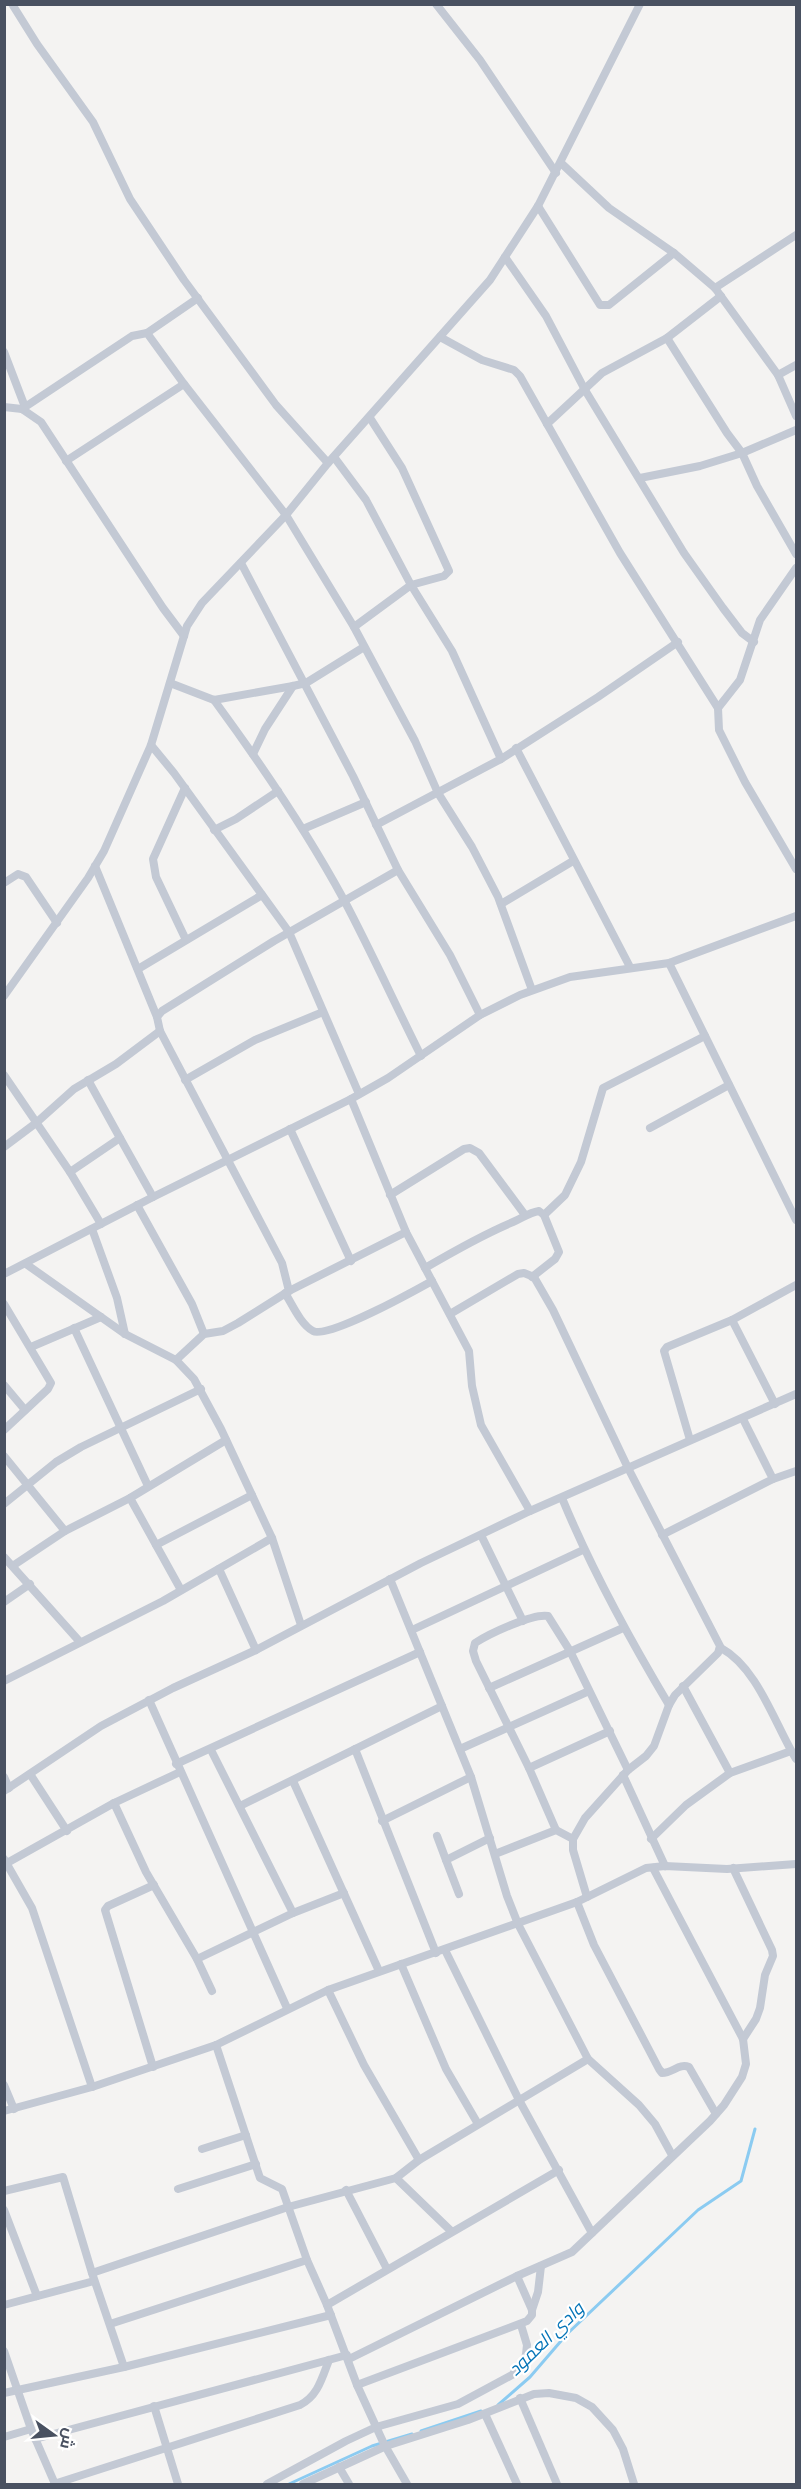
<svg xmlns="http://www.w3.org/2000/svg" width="801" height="2489" font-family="'Fira Sans Condensed',Cairo,sans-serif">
	<rect width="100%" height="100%" fill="#f4f3f2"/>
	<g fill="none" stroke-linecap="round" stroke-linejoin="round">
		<g stroke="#8bcbf1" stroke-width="3">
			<polyline points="498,2405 530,2377 567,2334 698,2210 741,2181 755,2129"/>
			<polyline points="421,2431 481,2411"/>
			<polyline points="289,2484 372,2446 412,2434"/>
		</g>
		<g stroke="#c3c9d4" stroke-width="8">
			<polyline points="12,4 37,44 93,122 130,199 184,280 276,405 328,463"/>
			<polyline points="436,4 480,60 556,173"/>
			<polyline points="561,163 609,208 674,253 715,288 778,375 796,416"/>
			<polyline points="538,206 600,305 609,305 674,253"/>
			<polyline points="505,257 546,316 585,390 684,553 723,608 742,633 754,642"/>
			<polyline points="715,288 796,235"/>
			<polyline points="147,333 198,298"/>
			<polyline points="440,337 482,360 514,370 520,376 620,553 718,708 740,680 760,620 796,568"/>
			<polyline points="667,338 727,433 742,453 757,486 796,554"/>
			<polyline points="4,352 25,407"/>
			<polyline points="778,375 796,365"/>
			<polyline points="4,407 22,409 41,422 163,608 184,636"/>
			<polyline points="22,409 132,336 147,333 184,384"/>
			<polyline points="547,424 602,373 667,338 721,296"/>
			<polyline points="334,457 366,500 411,585 452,651 501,759"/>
			<polyline points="66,461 184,384 286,515 354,627 415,741 438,793 472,847 498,897 532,990"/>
			<polyline points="640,478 700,466 742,453 796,430"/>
			<polyline points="241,563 353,776 398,870 450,955 480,1015"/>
			<polyline points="354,627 411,585 444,576 449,571 402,468 370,418"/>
			<polyline points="170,683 214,700 293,686 306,683 364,647"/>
			<path d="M214,700C261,764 306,830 344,900C371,951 395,1004 421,1056"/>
			<polyline points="718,708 719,730 745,782 796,869"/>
			<polyline points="151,745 174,773 289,932 359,1094"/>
			<polyline points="516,748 630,967"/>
			<polyline points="253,754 265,729 293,686"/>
			<polyline points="185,788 153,859 156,877 186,940"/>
			<polyline points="376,825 501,759 598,697 678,642"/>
			<polyline points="303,829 366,802"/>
			<polyline points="214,830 236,819 278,791"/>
			<polyline points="95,866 157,1017"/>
			<polyline points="4,883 18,874 26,877 57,923"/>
			<polyline points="501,904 573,861"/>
			<polyline points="669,963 796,1220"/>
			<polyline points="138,969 262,895"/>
			<polyline points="4,996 88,878 104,851 151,745 187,626 202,603 286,515 328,463 490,280 538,206 640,4"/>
			<polyline points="4,1075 70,1172 101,1224"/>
			<polyline points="88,1080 120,1138"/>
			<polyline points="185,1080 255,1040 323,1012"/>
			<polyline points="351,1099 406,1232 469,1351 472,1386 481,1425 530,1511"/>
			<polyline points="650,1128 729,1085"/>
			<polyline points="290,1129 351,1261"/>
			<polyline points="4,1147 36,1123 74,1089 116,1064 160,1031"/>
			<polyline points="70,1172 120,1138 153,1197"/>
			<polyline points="390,1195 464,1149 470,1148 479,1153 525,1215"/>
			<polyline points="137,1205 192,1304 204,1334"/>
			<polyline points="544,1215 565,1195 581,1162 603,1088 705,1036"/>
			<polyline points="92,1229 117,1298 125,1334"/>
			<polyline points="26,1264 125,1334 176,1360 194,1379 221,1429 272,1538 301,1625"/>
			<path d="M425,1268C454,1251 482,1235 513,1222C523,1218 528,1213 539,1211L544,1215L559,1252L555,1259L532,1277"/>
			<polyline points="4,1274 153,1197 351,1099 388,1078 480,1015 520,995 570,977 669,963 796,916"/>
			<polyline points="289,1291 282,1263 160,1031 157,1017 162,1011 274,941 398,870"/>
			<path d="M285,1293C292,1304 301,1325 313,1331C328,1339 414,1291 432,1281"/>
			<polyline points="4,1304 51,1383 48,1389 4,1430"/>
			<polyline points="450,1314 518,1274 524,1273 534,1277 553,1310 628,1468 720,1646 718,1653 675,1695 669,1705 654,1746 646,1756 628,1770 585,1818 573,1839 573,1850 587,1897"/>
			<polyline points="732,1320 775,1404"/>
			<polyline points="74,1328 148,1486"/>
			<polyline points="31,1347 101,1317"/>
			<polyline points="176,1360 204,1334 223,1331 238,1323 289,1291 406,1232"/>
			<polyline points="4,1385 25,1410"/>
			<polyline points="743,1419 773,1479"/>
			<polyline points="690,1440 664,1351 667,1347 732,1320 796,1285"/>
			<polyline points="4,1456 65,1531 14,1565"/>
			<polyline points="130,1498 181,1590"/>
			<path d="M562,1498C592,1571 629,1638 669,1705"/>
			<polyline points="4,1504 56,1462 81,1447 201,1389"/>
			<polyline points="65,1531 130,1498 226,1440"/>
			<polyline points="481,1535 523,1621"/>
			<polyline points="662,1535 773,1479 796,1471"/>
			<polyline points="156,1545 252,1495"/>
			<polyline points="4,1557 80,1642"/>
			<polyline points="219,1569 256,1650"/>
			<polyline points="390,1579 471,1777 507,1896 518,1924 588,2059 639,2105 655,2124 672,2155"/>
			<polyline points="4,1602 30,1584"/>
			<polyline points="412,1630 583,1550"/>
			<path d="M721,1648C758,1668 775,1725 796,1759"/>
			<polyline points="4,1681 163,1601 272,1538"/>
			<polyline points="683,1686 730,1773"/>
			<polyline points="489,1688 623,1628"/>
			<polyline points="149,1700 287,2008"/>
			<polyline points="355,1749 436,1953"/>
			<polyline points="460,1749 589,1691"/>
			<polyline points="211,1750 293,1913"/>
			<polyline points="176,1764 420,1652"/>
			<polyline points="529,1768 610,1731"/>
			<polyline points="30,1774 67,1831"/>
			<polyline points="623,1775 665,1866"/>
			<polyline points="4,1777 9,1788"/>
			<polyline points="293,1781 379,1971"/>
			<polyline points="4,1791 101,1726 173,1688 256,1650 421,1563 530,1511 796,1394"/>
			<polyline points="114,1803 146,1872 197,1959 212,1991"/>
			<polyline points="240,1806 442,1706"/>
			<polyline points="382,1821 471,1777"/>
			<path d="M556,1830L529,1768L476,1661L473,1651L475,1643C489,1634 533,1613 548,1616L570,1651L628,1770"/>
			<polyline points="437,1836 446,1860"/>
			<polyline points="651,1839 686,1805 730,1773 791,1751"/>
			<polyline points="495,1854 556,1830 573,1839"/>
			<polyline points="4,1859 32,1908 92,2087"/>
			<polyline points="7,1863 114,1803 180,1772"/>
			<polyline points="733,1868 772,1950 773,1956 765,1975 760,2008 756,2019 743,2039"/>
			<polyline points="459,1894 446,1860 490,1838"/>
			<path d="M577,1902L594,1945L659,2069L662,2073C673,2073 679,2063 689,2067L716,2114"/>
			<polyline points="445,1950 519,2100 592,2233"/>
			<polyline points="197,1959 293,1913 344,1893"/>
			<polyline points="401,1964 446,2069 478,2124"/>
			<polyline points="328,1990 364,2065 419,2160"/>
			<polyline points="216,2045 260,2178 282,2189 307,2260 327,2305 357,2385 384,2444 407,2484"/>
			<polyline points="153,2067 105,1910 108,1906 154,1885"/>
			<polyline points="4,2085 14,2109"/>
			<polyline points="4,2111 92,2087 216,2045 328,1990 577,1902 646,1868 665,1866 727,1869 796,1864"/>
			<polyline points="202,2149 246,2135"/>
			<polyline points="396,2178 451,2231"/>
			<polyline points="178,2189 256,2164"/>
			<polyline points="346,2190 387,2269"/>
			<polyline points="4,2191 63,2177 92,2273"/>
			<polyline points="4,2210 37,2296"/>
			<polyline points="4,2305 94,2281"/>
			<polyline points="327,2305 559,2170"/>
			<polyline points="532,2310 538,2292 541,2266"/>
			<polyline points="110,2324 307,2260"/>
			<polyline points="4,2351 31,2429 55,2484"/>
			<polyline points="349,2359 517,2276 572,2252 710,2121 724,2105 742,2077 746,2064 743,2039 653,1868"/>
			<polyline points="124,2367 92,2273 288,2207 396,2178 419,2160 588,2059"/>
			<polyline points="357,2385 527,2321 532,2315 532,2310 517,2276"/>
			<polyline points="4,2393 124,2367 331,2315"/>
			<polyline points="520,2398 557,2484"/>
			<polyline points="154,2406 178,2484"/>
			<polyline points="485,2414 517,2484"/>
			<polyline points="4,2437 31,2429"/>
			<polyline points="35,2439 347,2355"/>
			<polyline points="339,2467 349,2484"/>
			<path d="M54,2484L300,2405C318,2396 322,2378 329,2360"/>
			<polyline points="267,2484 346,2441 376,2427 458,2404 512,2375 524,2362 526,2354 527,2345 521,2325"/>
			<polyline points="303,2484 386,2446 468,2420 534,2394 549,2393 576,2398 592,2407 613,2430 623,2449 634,2484"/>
		</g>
	</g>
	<g text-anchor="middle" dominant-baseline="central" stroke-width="4.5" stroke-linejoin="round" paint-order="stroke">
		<g font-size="18" font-style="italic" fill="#0575b8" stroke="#fff">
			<text transform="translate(546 2339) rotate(-44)">وادي العمود</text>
		</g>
	</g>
	<rect width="801" height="2489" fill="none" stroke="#495161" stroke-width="12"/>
	<g transform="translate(54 2435) rotate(105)" stroke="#ffffff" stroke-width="4.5" paint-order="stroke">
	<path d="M0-4.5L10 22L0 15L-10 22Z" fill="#495161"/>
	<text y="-9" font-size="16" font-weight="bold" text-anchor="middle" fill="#495161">ش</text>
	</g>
</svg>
